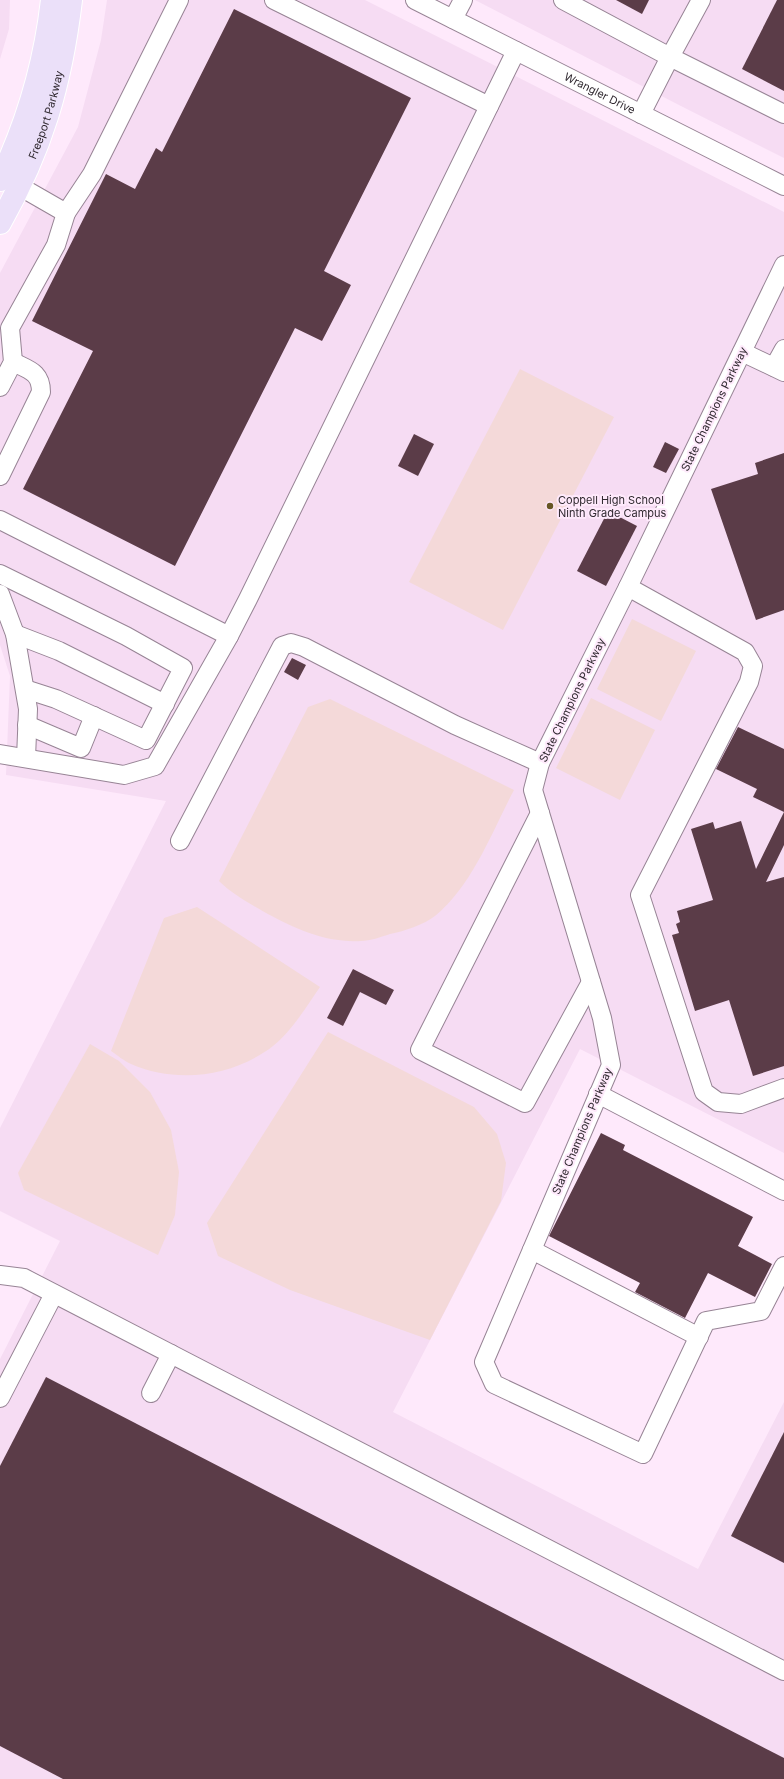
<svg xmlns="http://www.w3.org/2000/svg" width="784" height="1779" font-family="Inter,sans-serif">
	<rect width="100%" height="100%" fill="#fee9fb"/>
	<g fill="#f6dcf3">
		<polygon points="0,0 10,0 9,29 0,59"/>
		<polygon points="107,0 365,0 784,212 784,1153 580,1049 393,1412 698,1569 784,1402 784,1779 0,1779 0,1359 60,1241 0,1211 0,1128 166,801 6,775 10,676 0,645 0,273 78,127 101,40"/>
		<polygon points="475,0 784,0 784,158 677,104"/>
	</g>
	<g fill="#f4d9d9">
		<polygon points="520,369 614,417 503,630 409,582"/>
		<polygon points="632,619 696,651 661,721 597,689"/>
		<polygon points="591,698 655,730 620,800 556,768"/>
		<path d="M330,699L514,790C492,832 472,886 435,916C423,925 405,931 390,934C381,937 370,941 361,941C326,943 296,929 266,913C249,903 232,894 219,881L308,707Z"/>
		<path d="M197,907L320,987C307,1006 291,1032 273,1046C233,1077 177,1084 131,1064C124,1061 117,1055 111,1051L164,918Z"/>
		<polygon points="328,1032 474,1107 497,1134 506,1163 501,1201 430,1340 290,1290 218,1256 207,1223"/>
		<polygon points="90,1044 119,1061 150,1092 171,1130 179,1172 175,1215 158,1255 24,1190 18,1173"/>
	</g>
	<g fill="#5b3c48">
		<polygon points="616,0 649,0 642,14"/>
		<polygon points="777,0 784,0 784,91 742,69"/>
		<polygon points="234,9 411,98 324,271 351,285 322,341 295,328 175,566 23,489 93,351 32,321 106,174 135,189 156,148 162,152"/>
		<polygon points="414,434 434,444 418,476 398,466"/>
		<polygon points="665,442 679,449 666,473 653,467"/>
		<polygon points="784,453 784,610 756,620 711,489 758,474 755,463"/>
		<polygon points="608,511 637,526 606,586 577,571"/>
		<polygon points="292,658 306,665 298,680 284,672"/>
		<polygon points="738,727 784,749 784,812 753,797 757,789 716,769"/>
		<polygon points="784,812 784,845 766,882 784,877 784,1066 753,1076 729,1000 695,1011 672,935 679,933 676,924 680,922 677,911 713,900 691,829 713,822 715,829 741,821 756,869"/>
		<polygon points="353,969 394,990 386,1005 360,992 343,1026 327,1018"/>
		<polygon points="601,1133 625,1145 623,1150 753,1217 738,1246 772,1264 755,1297 708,1273 685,1318 635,1292 640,1283 549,1236"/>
		<polygon points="46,1377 784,1758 784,1779 63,1779 0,1746 0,1466"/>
		<polygon points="784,1432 784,1563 731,1536"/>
	</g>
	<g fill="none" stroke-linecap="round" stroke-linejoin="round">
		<defs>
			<g id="minor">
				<polyline points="274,0 489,106"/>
				<path id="s1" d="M415,0L784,186"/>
				<polyline points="563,0 670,57 701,0"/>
				<polyline points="453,19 463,0"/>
				<polyline points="641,114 670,57 784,114"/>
				<polyline points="66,213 92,174 179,0"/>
				<polyline points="784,265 628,587 540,763 533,790 602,1018 611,1065 484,1362 494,1384 643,1454 706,1321 761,1311 784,1266"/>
				<polyline points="742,352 784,372"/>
				<polyline points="774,367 784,349"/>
				<polyline points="0,387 13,362 10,328 56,245 66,213 19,186"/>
				<path d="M0,476L41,392C41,372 29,370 13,362"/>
				<polyline points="0,520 229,636"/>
				<polyline points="0,574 126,636 183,668 146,740 56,699 25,689"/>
				<polyline points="628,587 745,652 753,666 749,682 640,895 704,1092 718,1102 741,1104 784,1088"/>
				<polyline points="0,594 15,634 28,709 26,758"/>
				<polyline points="15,634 59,651 165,704"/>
				<polyline points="27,725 81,748 94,716"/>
				<polyline points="0,754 124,775 155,766 229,636 248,599 516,51"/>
				<polyline points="540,813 420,1050 525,1103 591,982"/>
				<polyline points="180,841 282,646 291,643 304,647 455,725 540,763"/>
				<polyline points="598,1094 784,1191"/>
				<polyline points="532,1250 699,1337"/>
				<polyline points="0,1275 24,1278 784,1671"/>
				<polyline points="151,1393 171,1354"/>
				<polyline points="0,1398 54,1294"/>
			</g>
			<g id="major">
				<path d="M0,180C27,124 45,62 52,0"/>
				<path id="s2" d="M0,223C42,149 61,84 71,0"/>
			</g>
		</defs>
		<use href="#minor" stroke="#978495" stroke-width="20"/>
		<use href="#major" stroke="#fff" stroke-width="24"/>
		<use href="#minor" stroke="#fff" stroke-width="18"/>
		<use href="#major" stroke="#ebe0f9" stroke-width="22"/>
	</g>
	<circle fill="#665624" stroke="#fee9fb" stroke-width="1.5" cx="550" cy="506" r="4"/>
	<g text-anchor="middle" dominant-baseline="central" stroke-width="4" stroke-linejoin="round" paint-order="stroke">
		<g font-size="11" fill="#302930" stroke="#fee9fb">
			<text stroke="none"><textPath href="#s1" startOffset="207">Wrangler Drive</textPath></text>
			<text stroke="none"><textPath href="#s2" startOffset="118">Freeport Parkway</textPath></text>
			<text transform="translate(714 409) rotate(-64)">State Champions Parkway</text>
			<text transform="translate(572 700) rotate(-64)">State Champions Parkway</text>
			<text transform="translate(582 1131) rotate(-67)">State Champions Parkway</text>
		</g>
		<g font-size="11" fill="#302930" stroke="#fee9fb" text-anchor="start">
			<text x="558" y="500">Coppell High School<tspan x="558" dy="13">Ninth Grade Campus</tspan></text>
		</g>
	</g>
</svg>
